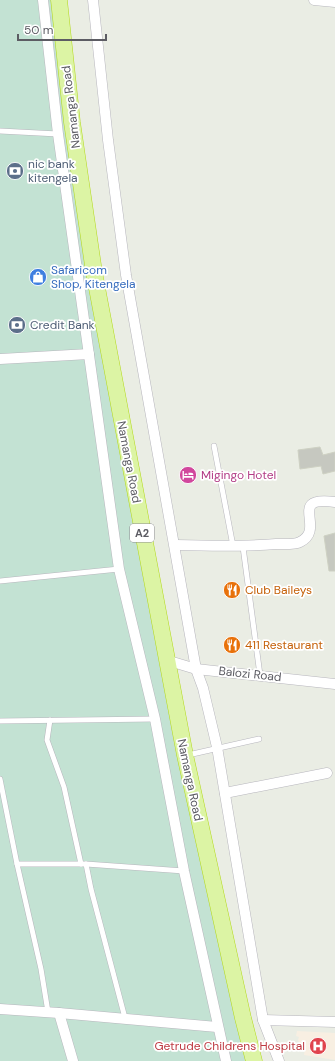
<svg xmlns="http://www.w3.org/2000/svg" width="335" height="1061" font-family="'DM Sans',sans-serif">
	<rect width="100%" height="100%" fill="#eaede4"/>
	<polygon fill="#f8efe2" points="297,1031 335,1033 335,1060 304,1055 305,1049 300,1045 298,1040 299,1037 296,1036"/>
	<polygon fill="#c3e2d3" points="0,0 59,0 72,122 250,1061 0,1061"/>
	<g fill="#c6c8c0" stroke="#ced1c3">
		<polygon points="320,447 323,455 335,452 335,471 323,474 321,466 300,469 298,450"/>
		<polygon points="335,533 335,571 329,571 324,536"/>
	</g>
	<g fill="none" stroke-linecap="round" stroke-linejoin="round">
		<defs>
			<g id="service">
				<polyline points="0,131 58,134"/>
				<polyline points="214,446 233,546"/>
				<polyline points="243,547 260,675"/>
				<polyline points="0,581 119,569"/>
				<polyline points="50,720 47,740 64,787 81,864"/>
				<polyline points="0,721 155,719"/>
				<polyline points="188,755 259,739"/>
				<polyline points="0,779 17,864 86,864 184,871"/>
				<polyline points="17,864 41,969 48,1012"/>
				<polyline points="86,864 91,889 125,1018"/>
			</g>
			<g id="minor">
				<polyline points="43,0 58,134 119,569 155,719 184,871 226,1061"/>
				<polyline points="93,0 108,140 126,275 196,669 203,688 217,747 263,1020 279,1061"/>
				<polyline points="314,0 335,2"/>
				<polyline points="0,359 89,354"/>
				<path d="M175,545C209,546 242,547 276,544C283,544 294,545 300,542C327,529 286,495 335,502"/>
				<polyline points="166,660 196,669 335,684"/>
				<polyline points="225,793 327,773"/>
				<polyline points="0,1009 59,1013 217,1027"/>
				<polyline points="59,1013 73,1061"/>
				<polyline points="263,1020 335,1022"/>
			</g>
			<polyline id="trunk" points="59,0 72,122 94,272 185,755 243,1018 254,1061"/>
		</defs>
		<use href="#service" stroke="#b7b6bd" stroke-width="6"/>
		<use href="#minor" stroke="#b7b6bd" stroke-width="11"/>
		<use href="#trunk" stroke="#b3d819" stroke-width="17"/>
		<use href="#service" stroke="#fff" stroke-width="5"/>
		<use href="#minor" stroke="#fff" stroke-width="10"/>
		<use href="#trunk" stroke="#dcf4a4" stroke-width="16"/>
	</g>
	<defs>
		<symbol id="bank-disc" viewBox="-11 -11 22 22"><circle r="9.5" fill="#5c6f8a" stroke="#fff"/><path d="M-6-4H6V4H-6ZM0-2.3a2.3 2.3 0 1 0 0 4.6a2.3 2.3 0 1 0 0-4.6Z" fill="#fff"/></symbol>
		<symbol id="shop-disc" viewBox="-11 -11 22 22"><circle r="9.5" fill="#3f7fe0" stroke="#fff"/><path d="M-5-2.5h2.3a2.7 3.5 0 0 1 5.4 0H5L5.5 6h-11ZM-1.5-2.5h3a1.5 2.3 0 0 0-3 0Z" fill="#fff"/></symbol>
		<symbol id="hotel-disc" viewBox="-11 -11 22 22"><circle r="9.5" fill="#d1479c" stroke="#fff"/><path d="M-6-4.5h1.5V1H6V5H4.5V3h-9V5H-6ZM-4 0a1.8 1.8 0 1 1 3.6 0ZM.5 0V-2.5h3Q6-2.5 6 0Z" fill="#fff"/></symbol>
		<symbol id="restaurant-disc" viewBox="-11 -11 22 22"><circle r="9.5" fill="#e8710a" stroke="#fff"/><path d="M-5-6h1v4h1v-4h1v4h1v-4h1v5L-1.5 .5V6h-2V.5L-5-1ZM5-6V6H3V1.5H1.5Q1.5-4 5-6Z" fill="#fff"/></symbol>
		<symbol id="hospital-disc" viewBox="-11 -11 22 22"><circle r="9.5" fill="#e0444e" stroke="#fff"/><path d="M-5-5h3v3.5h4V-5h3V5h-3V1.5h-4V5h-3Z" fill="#fff"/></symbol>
	</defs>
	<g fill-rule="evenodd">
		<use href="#bank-disc" x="5" y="161" width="20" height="20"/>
		<use href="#shop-disc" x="28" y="267" width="20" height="20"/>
		<use href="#bank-disc" x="7" y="315" width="20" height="20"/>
		<use href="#hotel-disc" x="178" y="465" width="20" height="20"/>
		<use href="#restaurant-disc" x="222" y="580" width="20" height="20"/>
		<use href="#restaurant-disc" x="222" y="635" width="20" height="20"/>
		<use href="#hospital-disc" x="308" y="1036" width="20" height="20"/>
	</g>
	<g text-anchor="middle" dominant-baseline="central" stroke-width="3.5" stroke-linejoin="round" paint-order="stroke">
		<rect fill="#fff" stroke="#8d8d92" stroke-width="1" x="130" y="524" width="24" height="18" rx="3"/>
		<g font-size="11" font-weight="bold" fill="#5c5c63">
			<text x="142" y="533">A2</text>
		</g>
		<g font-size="12" fill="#5c5c63" stroke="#fff">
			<text transform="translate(71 107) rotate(-97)">Namanga Road</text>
			<text transform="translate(129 462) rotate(79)">Namanga Road</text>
			<text transform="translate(250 674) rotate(6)">Balozi Road</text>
			<text transform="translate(190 780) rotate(78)">Namanga Road</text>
		</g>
		<g font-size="12" fill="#4e5e75" stroke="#fff" text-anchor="start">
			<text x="28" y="164">nic bank<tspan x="28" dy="14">kitengela</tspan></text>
			<text x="30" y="325">Credit Bank</text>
		</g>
		<g font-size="12" fill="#366cbe" stroke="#fff" text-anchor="start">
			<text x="51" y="270">Safaricom<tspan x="51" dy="14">Shop, Kitengela</tspan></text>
		</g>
		<g font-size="12" fill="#b23c85" stroke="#fff" text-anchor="start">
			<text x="201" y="475">Migingo Hotel</text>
		</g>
		<g font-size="12" fill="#c56008" stroke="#fff" text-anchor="start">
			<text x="245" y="590">Club Baileys</text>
			<text x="245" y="645">411 Restaurant</text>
		</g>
		<g font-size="12" fill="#be3a42" stroke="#fff" text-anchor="end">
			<text x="305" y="1046">Getrude Childrens Hospital</text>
		</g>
	</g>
	<path d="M18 34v6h88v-6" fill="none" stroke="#5c5c63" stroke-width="2"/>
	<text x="24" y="34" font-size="12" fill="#5c5c63" stroke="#ffffff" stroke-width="3" paint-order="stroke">50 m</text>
</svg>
